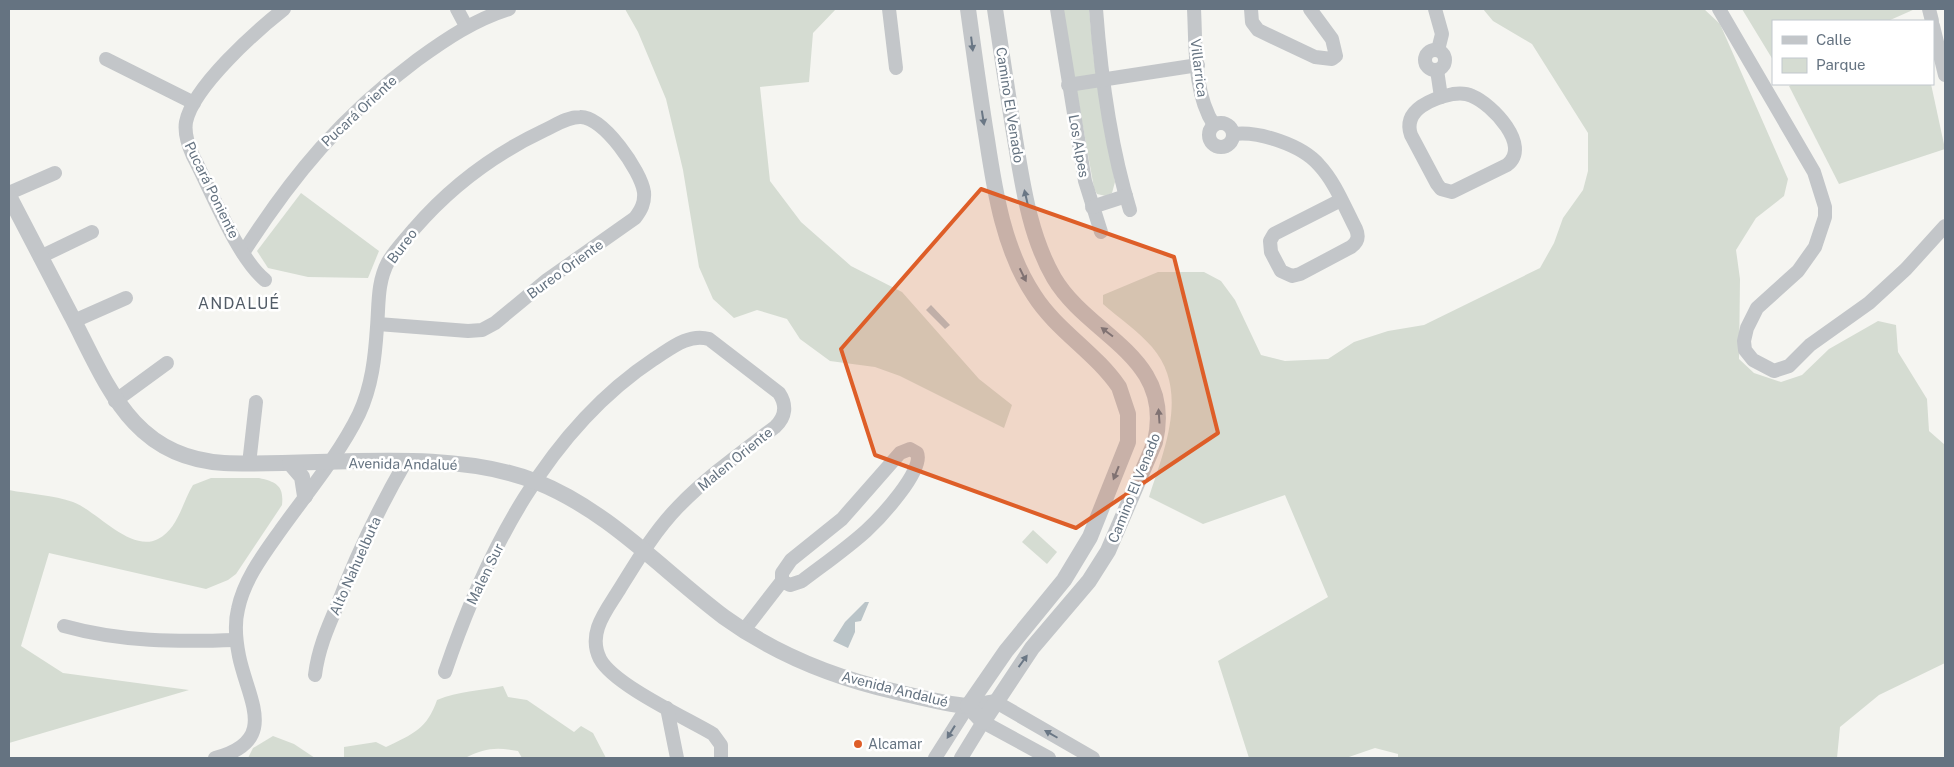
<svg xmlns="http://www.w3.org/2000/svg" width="1954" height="767" font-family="'Public Sans',sans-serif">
	<rect width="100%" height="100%" fill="#f5f5f1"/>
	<g fill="#d5dcd2">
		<polygon points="625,9 836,9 813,33 809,82 760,87 770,181 801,222 851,266 902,292 979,379 1012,405 1004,428 900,376 875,367 830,361 800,339 787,319 757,310 734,318 713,299 699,267 683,170 666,99 638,32"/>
		<polygon points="1062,9 1089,9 1094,60 1115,182 1112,193 1106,196 1097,194 1094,188"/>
		<path d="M1483,9H1704L1720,24L1788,179L1784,196L1756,218L1736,250L1740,279L1739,359L1754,373L1781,382L1802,375L1829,349L1878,321L1896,325L1898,352L1927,399L1929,431L1945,445V663L1879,695L1840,727L1837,758H1398V754L1375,748L1346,758H1249L1218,661L1328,597L1285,495L1203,524L1149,497C1164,450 1190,391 1152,347C1138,331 1119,318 1103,304V295L1158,272H1204L1221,281L1235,300L1261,355L1285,361L1328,359L1354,342L1388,331L1424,325L1540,268L1554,243L1563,218L1583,190L1588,171V133L1532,44L1493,21Z"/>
		<polygon points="1742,9 1915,9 1888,21 1773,21 1773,60"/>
		<polygon points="1793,84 1931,84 1945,149 1839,184 1789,86"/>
		<polygon points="301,193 379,251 368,278 308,277 268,268 257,251"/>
		<path d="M259,478C277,482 284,486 282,505L236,574L228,580L206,589L49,553L21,646L63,673L189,690L9,743V490C29,494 54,495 73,502C97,511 131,553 158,539C178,529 182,503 193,485L211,478Z"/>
		<polygon points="1033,530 1057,552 1047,564 1022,542"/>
		<path d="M503,686L508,697L527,700L574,732L581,726L593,733L606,758H522L518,751C496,747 485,748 465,758H344V747L376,742L386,747C413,734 427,729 437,700C458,691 480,691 503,686Z"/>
		<polygon points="273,736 294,744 315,758 248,758 253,748"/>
	</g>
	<g fill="#bac4c8">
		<polygon points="931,305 950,325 945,329 926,310"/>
		<polygon points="865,602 869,602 861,621 855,622 855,632 848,648 833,641 845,622"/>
	</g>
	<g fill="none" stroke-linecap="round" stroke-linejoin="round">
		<g stroke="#c3c6c9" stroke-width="14">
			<polyline points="457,9 466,26"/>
			<polyline points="889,9 896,68"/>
			<polyline points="1057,9 1085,181 1101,232"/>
			<path d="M1096,9C1101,77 1110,145 1130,210"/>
			<path d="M1194,9C1196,45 1193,93 1214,125"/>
			<polyline points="1251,9 1252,22 1258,30 1315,57 1332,59 1336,56 1332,39 1310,9"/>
			<polyline points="1435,9 1442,34 1438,50"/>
			<polyline points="1719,9 1814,172 1825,207 1825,217 1815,247 1798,271 1757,308 1747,328 1744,341 1745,350 1753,360 1774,371 1789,366 1810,345 1869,303 1906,269 1945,226"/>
			<polyline points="1929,9 1932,21"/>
			<polyline points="1933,26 1945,75"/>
			<circle cx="1435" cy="60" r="10"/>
			<polyline points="106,59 194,103"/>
			<polyline points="1437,70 1441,97"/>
			<polyline points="1068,85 1198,65"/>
			<path d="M1453,94C1460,93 1466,93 1472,96C1492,104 1532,146 1507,165L1452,192L1441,189L1437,184L1411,135C1402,109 1434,98 1453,94Z"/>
			<circle cx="1221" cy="135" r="12"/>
			<path d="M1234,134C1259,131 1302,145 1319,165C1335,182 1345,208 1356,229C1359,236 1358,242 1351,247L1300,274L1292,276L1281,271L1271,252L1270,241L1274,234L1341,200"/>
			<polyline points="9,193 55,173"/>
			<polyline points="1092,207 1126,196"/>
			<path d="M243,253C292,176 343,115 417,60C446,39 474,20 509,9"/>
			<polyline points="40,257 92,232"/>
			<path d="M265,280C237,257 211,190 193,156C188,145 184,134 186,122C193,87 256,31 284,9"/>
			<polyline points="74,321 126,298"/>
			<polyline points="115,401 167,363"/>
			<polyline points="249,464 256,402"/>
			<path d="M64,626C121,642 178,642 236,640"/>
			<path d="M744,630L782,581L790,585L802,581C823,565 846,549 866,531C879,519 925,470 917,453L910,449L900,453L842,519L791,560L782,573V581"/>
			<path d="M445,672C485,554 547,430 654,359C670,349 688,333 709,339L779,393C787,405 786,417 775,427C742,452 707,477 678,507C654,532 637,561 619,590C606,611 587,633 600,659C614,685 686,718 713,734L721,745V758"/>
			<path d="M315,675C318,650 327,629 337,606C356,556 379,508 406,461"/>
			<polyline points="996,702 1093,758"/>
			<polyline points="667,708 677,758"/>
			<path d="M215,758C280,741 248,700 239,656C236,641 234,625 238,609C244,580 263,555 280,531C307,493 339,455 359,414C372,386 375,357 377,327C379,304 377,283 388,262C395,250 405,240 414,229C451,186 494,154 545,130C556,125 567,117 580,117C603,116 641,171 644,192C645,203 641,210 635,218L547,280L495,323L482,330L468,331L378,324"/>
			<polyline points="935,758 968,706"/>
			<polyline points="961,758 983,722 1049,758"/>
		</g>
		<g stroke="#c3c6c9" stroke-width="16">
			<path d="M9,196C30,237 51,277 72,317C108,387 133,458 224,463C320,467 447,446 537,482C609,511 663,571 724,617C775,654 835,678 897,692C919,697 944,704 967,706C976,706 987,703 996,702"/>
			<polyline points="290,463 302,477 305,496"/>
			<path d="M968,706L983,722L1032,648L1089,581L1108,551L1155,442C1175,356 1089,337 1054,278C1032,240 1024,194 1017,151C1009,104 1002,56 995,9"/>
			<path d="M968,706L1006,651L1064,580L1090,537L1128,442V414L1119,387C1095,352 1057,331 1034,295C1004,250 995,193 987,140C980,97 974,53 968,9"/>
		</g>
	</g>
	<defs><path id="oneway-solid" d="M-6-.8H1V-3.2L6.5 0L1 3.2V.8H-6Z" transform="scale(1.25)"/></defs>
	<g fill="#6a7785">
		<use href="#oneway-solid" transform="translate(972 44) rotate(83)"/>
		<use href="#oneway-solid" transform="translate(983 118) rotate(81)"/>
		<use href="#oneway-solid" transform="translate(1026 197) rotate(-103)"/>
		<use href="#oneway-solid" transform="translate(1023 275) rotate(64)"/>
		<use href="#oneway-solid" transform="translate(1107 332) rotate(-143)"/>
		<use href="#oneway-solid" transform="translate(1159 416) rotate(-94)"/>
		<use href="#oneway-solid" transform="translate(1116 473) rotate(112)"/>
		<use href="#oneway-solid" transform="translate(1023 661) rotate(-54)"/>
		<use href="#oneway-solid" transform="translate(951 732) rotate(122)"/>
		<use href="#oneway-solid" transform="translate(1051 734) rotate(-150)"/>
	</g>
	<path fill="#de5e28" fill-opacity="0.2" stroke="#de5e28" stroke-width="4" stroke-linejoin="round" d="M981,189L1174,257L1218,433L1076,528L875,455L841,349Z"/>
	<circle fill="#de5e28" stroke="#fff" stroke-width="2" cx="858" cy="744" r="5"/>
	<g text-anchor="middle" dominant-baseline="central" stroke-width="5" stroke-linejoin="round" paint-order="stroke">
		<g font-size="14" fill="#657381" stroke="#fff">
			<text transform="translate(1199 68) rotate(83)">Villarrica</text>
			<text transform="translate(1010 105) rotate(81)">Camino El Venado</text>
			<text transform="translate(359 111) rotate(-43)">Pucará Oriente</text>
			<text transform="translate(1079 146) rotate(80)">Los Alpes</text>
			<text transform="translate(212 190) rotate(64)">Pucará Poniente</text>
			<text transform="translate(402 246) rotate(-53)">Bureo</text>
			<text transform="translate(565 269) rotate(-36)">Bureo Oriente</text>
			<text transform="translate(735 459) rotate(-39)">Malen Oriente</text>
			<text transform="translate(403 464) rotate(1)">Avenida Andalué</text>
			<text transform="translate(1134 488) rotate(-68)">Camino El Venado</text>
			<text transform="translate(355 566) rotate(-66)">Alto Nahuelbuta</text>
			<text transform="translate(485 574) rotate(-64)">Malen Sur</text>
			<text transform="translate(895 689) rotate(14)">Avenida Andalué</text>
		</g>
		<g font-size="14" fill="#657381" stroke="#fff" text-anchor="start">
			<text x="868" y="744">Alcamar</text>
		</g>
		<g font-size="16" letter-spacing="1" fill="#525c67" stroke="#fff">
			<text x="239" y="303">ANDALUÉ</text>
		</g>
	</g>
	<rect width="1954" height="767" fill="none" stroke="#657381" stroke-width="20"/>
	<rect x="1772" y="20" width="162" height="65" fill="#ffffff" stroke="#c1c7cd"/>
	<rect x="1782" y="36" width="25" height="8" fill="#c3c6c9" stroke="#c1c7cd"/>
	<text x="1816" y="45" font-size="15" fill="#657381">Calle</text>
	<rect x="1782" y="58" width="25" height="15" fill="#d5dcd2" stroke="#c1c7cd"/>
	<text x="1816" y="70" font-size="15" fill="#657381">Parque</text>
</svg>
